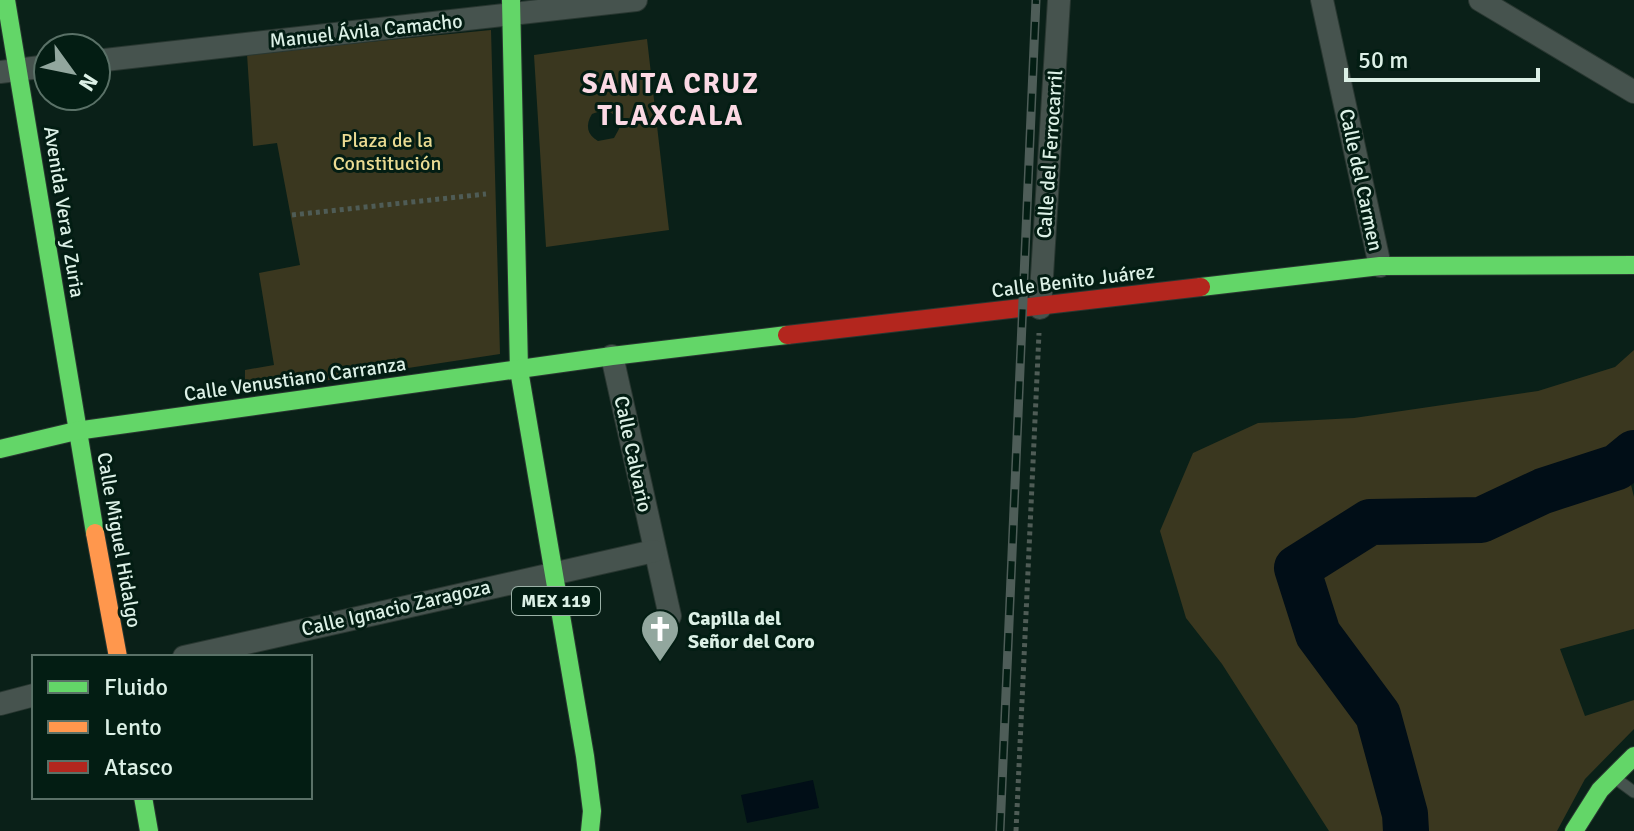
<svg xmlns="http://www.w3.org/2000/svg" width="1634" height="831" font-family="Signika,sans-serif">
	<rect width="100%" height="100%" fill="#0a2018"/>
	<g fill="#3a371f" fill-rule="evenodd">
		<polygon points="491,30 500,354 245,393 245,370 274,365 259,273 300,265 277,143 253,146 247,54"/>
		<path d="M647,39L669,230L546,247L534,55ZM606,109L618,118L619,129L614,138L598,141C587,135 585,125 592,114Z"/>
		<polygon points="1634,350 1634,482 1631,485 1634,497 1634,629 1560,649 1585,716 1634,700 1634,729 1585,779 1557,831 1329,831 1222,664 1186,618 1160,531 1193,453 1258,423 1354,418 1538,391 1615,367"/>
	</g>
	<polygon fill="#010e17" points="813,780 819,808 747,823 741,795"/>
	<g fill="none" stroke-linecap="round" stroke-linejoin="round">
		<polyline stroke="#010e17" stroke-width="46" points="1406,831 1405,814 1378,715 1318,634 1297,568 1370,522 1481,520 1543,491 1617,467 1634,453"/>
		<defs>
			<polyline id="lane" points="1615,778 1634,792"/>
			<g id="street">
				<polyline points="1322,0 1380,266"/>
				<polyline points="1480,0 1634,92"/>
				<polyline points="96,61 636,0"/>
				<polyline points="0,72 48,66"/>
				<polyline points="1040,308 1059,0"/>
				<polyline points="612,356 670,616"/>
				<polyline points="184,657 654,551"/>
				<polyline points="0,704 34,695"/>
			</g>
			<g id="fast">
				<polyline points="6,0 95,533"/>
				<polyline points="511,0 519,370 585,756 592,811 590,831"/>
				<polyline points="1201,287 1380,266 1634,265"/>
				<polyline points="0,449 76,431 612,356 787,335"/>
				<polyline points="143,797 149,831"/>
				<polyline points="1574,831 1600,790 1634,756"/>
			</g>
			<polyline id="slow" points="95,533 118,657"/>
			<polyline id="jam" points="787,335 1201,287"/>
		</defs>
		<use href="#lane" stroke="#293731" stroke-width="13"/>
		<use href="#street" stroke="#293731" stroke-width="24"/>
		<use href="#fast" stroke="#293731" stroke-width="20"/>
		<use href="#slow" stroke="#293731" stroke-width="20"/>
		<use href="#jam" stroke="#293731" stroke-width="20"/>
		<g stroke="#4f5c56" stroke-width="5" stroke-dasharray="4 4" stroke-linecap="butt">
			<polyline points="292,215 486,194"/>
			<polyline points="1016,831 1039,333"/>
		</g>
		<use href="#lane" stroke="#46534e" stroke-width="11"/>
		<use href="#street" stroke="#46534e" stroke-width="22"/>
		<use href="#fast" stroke="#63d668" stroke-width="18"/>
		<use href="#slow" stroke="#ff974d" stroke-width="18"/>
		<use href="#jam" stroke="#b3261e" stroke-width="18"/>
		<defs>
			<polyline id="rail" points="1000,831 1036,0"/>
		</defs>
		<use href="#rail" stroke="#4e5d58" stroke-width="9"/>
		<use href="#rail" stroke="#031d13" stroke-width="6" stroke-dasharray="18" stroke-linecap="butt"/>
	</g>
	<defs>
		<symbol id="church-pin" viewBox="-11 -11 22 30"><path d="M0 17L-7.5 6A9.5 9.5 0 1 1 7.5 6Z" fill="#92a79e" stroke="#031d13"/><path d="M-1.2-6h2.4v3.5h3.3v2.4h-3.3V6h-2.4V-.1h-3.3v-2.4h3.3Z" fill="#fff"/></symbol>
	</defs>
	<g fill-rule="evenodd">
		<use href="#church-pin" x="638" y="607" width="44" height="60"/>
	</g>
	<g text-anchor="middle" dominant-baseline="central" stroke-width="6" stroke-linejoin="round" paint-order="stroke">
		<rect fill="#031d13" stroke="#9bb1a7" stroke-width="2" x="512" y="587" width="88" height="28" rx="6"/>
		<g font-size="18" font-weight="bold" fill="#dcf0e6">
			<text x="556" y="601">MEX 119</text>
		</g>
		<g font-size="20" fill="#dcf0e6" stroke="#031d13">
			<text transform="translate(366 31) rotate(-6)">Manuel Ávila Camacho</text>
			<text transform="translate(1050 154) rotate(-86)">Calle del Ferrocarril</text>
			<text transform="translate(1361 180) rotate(78)">Calle del Carmen</text>
			<text transform="translate(64 212) rotate(81)">Avenida Vera y Zuria</text>
			<text transform="translate(1073 281) rotate(-7)">Calle Benito Juárez</text>
			<text transform="translate(295 379) rotate(-8)">Calle Venustiano Carranza</text>
			<text transform="translate(633 454) rotate(78)">Calle Calvario</text>
			<text transform="translate(119 540) rotate(80)">Calle Miguel Hidalgo</text>
			<text transform="translate(396 608) rotate(-13)">Calle Ignacio Zaragoza</text>
		</g>
		<g font-size="20" fill="#eadb92" stroke="#031d13">
			<text x="387" y="140">Plaza de la<tspan x="387" dy="23">Constitución</tspan></text>
		</g>
		<g font-size="20" font-weight="bold" fill="#dcf0e6" stroke="#031d13" text-anchor="start">
			<text x="688" y="618">Capilla del<tspan x="688" dy="23">Señor del Coro</tspan></text>
		</g>
		<g font-size="28" font-weight="bold" letter-spacing="2" fill="#fbd9e4" stroke="#031d13">
			<text x="671" y="84">SANTA CRUZ<tspan x="671" dy="32">TLAXCALA</tspan></text>
		</g>
	</g>
	<rect x="32" y="655" width="280" height="144" fill="#031d13" stroke="#5a7167" stroke-width="2"/>
	<rect x="48" y="681" width="40" height="12" fill="#63d668" stroke="#5a7167" stroke-width="2"/>
	<text x="104" y="695" font-size="24" fill="#dcf0e6">Fluido</text>
	<rect x="48" y="721" width="40" height="12" fill="#ff974d" stroke="#5a7167" stroke-width="2"/>
	<text x="104" y="735" font-size="24" fill="#dcf0e6">Lento</text>
	<rect x="48" y="761" width="40" height="12" fill="#b3261e" stroke="#5a7167" stroke-width="2"/>
	<text x="104" y="775" font-size="24" fill="#dcf0e6">Atasco</text>
	<g transform="translate(72 72) rotate(123)"><circle r="38" fill="#031d13" stroke="#5a7167" stroke-width="2"/>
	<path d="M0-6L14 30L0 20L-14 30Z" fill="#92a79e"/>
	<text y="-12" font-size="22" font-weight="bold" text-anchor="middle" fill="#dcf0e6">N</text>
	</g>
	<path d="M1346 68v12h192v-12" fill="none" stroke="#dcf0e6" stroke-width="4"/>
	<text x="1358" y="68" font-size="24" fill="#dcf0e6" stroke="#031d13" stroke-width="6" paint-order="stroke">50 m</text>
</svg>
